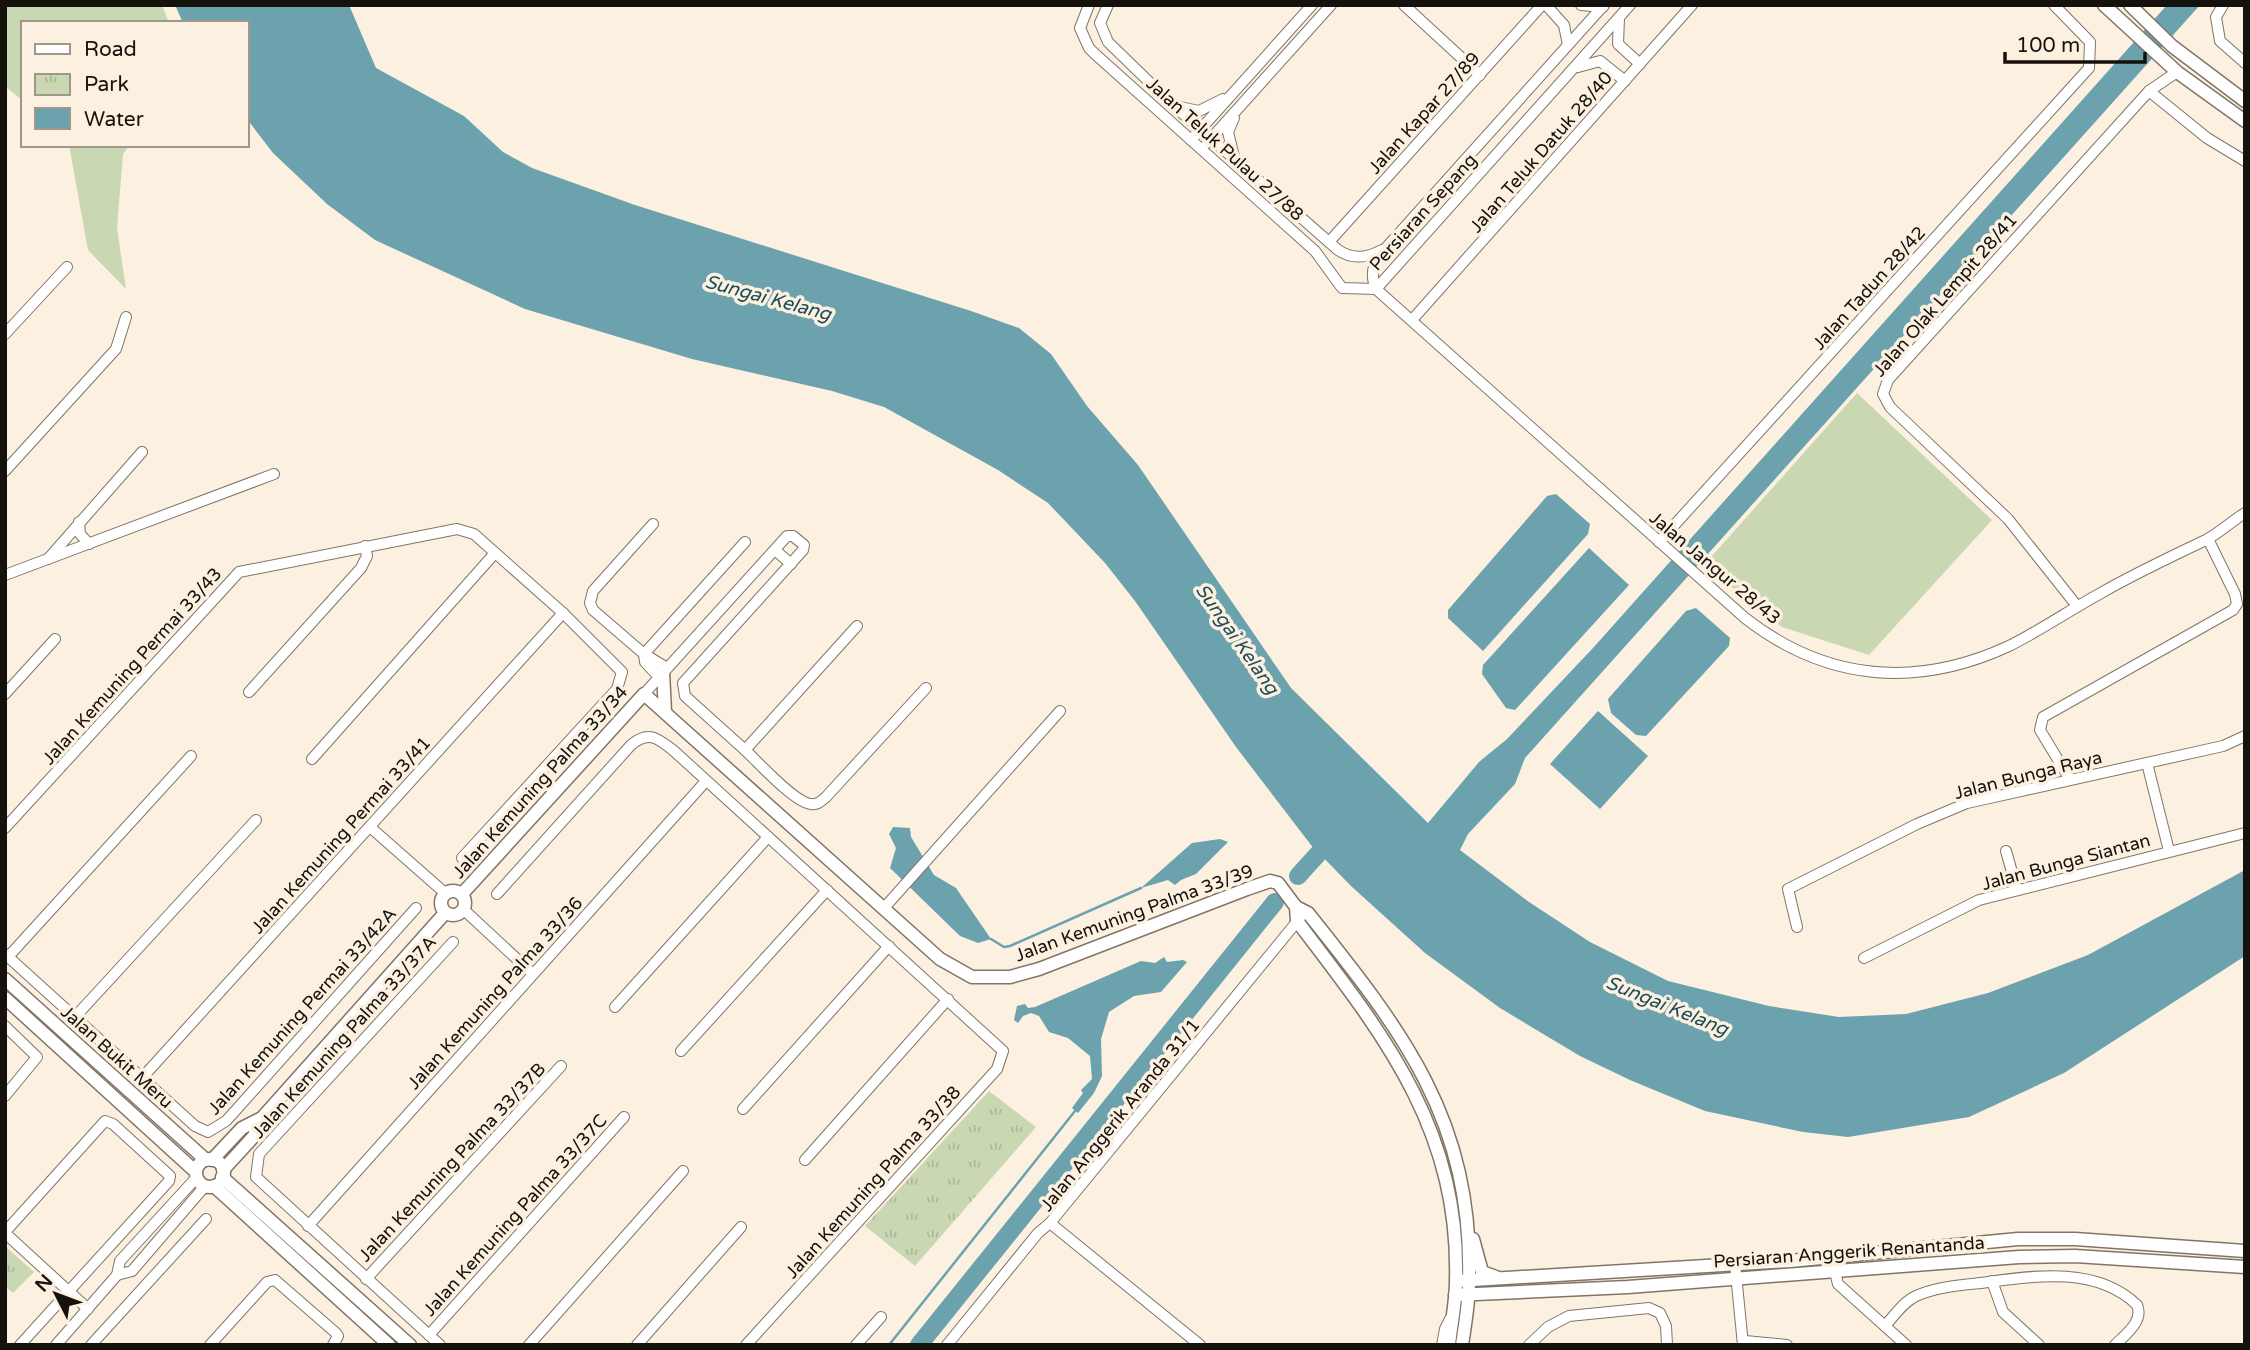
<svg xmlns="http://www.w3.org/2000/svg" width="2250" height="1350" font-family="'Varela Round',sans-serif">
	<defs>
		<pattern id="park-tufts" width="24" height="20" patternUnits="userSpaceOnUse" patternTransform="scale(1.75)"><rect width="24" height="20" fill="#c9d8b3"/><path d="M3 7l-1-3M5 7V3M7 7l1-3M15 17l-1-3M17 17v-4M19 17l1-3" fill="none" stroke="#acb899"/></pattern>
	</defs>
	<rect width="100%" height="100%" fill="#fcf0e0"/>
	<g fill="#c9d8b3">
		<polygon points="5,5 162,5 169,23 23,23 23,101 5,86"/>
		<polygon points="69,145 130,145 123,154 117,228 126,289 88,250"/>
		<polygon points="1857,393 1992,520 1869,655 1782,627 1704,565"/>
	</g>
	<g fill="url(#park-tufts)">
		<polygon points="989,1091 1036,1127 915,1266 865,1226"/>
		<polygon points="5,1246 34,1272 13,1293 5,1286"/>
	</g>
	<g fill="#6ba2ae">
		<polygon points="175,5 349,5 376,68 464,116 503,152 532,168 635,205 971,311 1019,328 1051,354 1087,406 1138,465 1291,688 1428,823 1479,762 1507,739 1593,648 2167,5 2200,5 1525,758 1515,784 1468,834 1460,850 1529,902 1590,942 1668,981 1769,1006 1839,1017 1906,1014 1988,993 2088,955 2245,870 2245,956 2064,1073 1969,1117 1848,1137 1803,1132 1705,1111 1630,1080 1580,1056 1500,1008 1425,953 1351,886 1311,845 1236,747 1135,601 1105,563 1048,503 998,470 884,407 832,391 692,359 525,309 375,240 327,204 273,153 247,119 247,23 183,23"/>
		<polygon points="1556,494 1590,524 1588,534 1483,651 1448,618 1448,610 1547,496"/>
		<polygon points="1589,548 1629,585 1515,710 1506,708 1482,674 1483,665"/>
		<polygon points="1696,608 1730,638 1729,646 1646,736 1636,735 1611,713 1608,699 1686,611"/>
		<polygon points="1598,711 1648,756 1600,809 1550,764"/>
		<polygon points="893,827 910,828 911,837 934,875 956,888 991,939 978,943 960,936 890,868 896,848 889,834"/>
		<polygon points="1220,839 1228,842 1196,874 1181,880 1175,885 1168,880 1141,888 1192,843"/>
		<polygon points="1164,957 1167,962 1183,960 1187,962 1161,992 1134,996 1109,1012 1101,1039 1102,1076 1094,1093 1078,1113 1072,1108 1083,1093 1081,1090 1092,1079 1090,1056 1068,1038 1049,1032 1039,1016 1031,1013 1023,1016 1018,1023 1014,1020 1017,1006 1025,1004 1028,1008 1035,1007 1141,961 1155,963"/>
	</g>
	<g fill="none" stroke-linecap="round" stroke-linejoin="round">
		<g stroke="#6ba2ae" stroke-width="2.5">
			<polyline points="991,939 1004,947 1010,946 1141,888"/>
			<polyline points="889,1345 1075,1111"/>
		</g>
		<g stroke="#6ba2ae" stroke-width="18">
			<polyline points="1298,876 1335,835"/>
			<polyline points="919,1345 1275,902"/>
		</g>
		<defs>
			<g id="minor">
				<polyline points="1089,5 1080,28 1089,48 1095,54 1315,251 1342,288 1376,289"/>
				<path d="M1108,5L1100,23L1108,42L1174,106L1338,250C1353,260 1367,258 1382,250"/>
				<polyline points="1404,5 1480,75"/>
				<polyline points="1546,5 1564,25 1568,45"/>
				<polyline points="1581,5 1603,7"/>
				<path d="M1604,5L1385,249C1374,262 1369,272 1376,289L1745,618C1826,681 1916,689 2009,646C2041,630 2070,610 2101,593C2136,573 2170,557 2206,540C2219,533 2232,521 2245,513"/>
				<polyline points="2223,5 2216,17 2220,41 2245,63"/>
				<polyline points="1619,18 1618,44 1640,64"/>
				<polyline points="1578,67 1600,61 1625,81"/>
				<polyline points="2149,91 2207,138 2245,161"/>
				<polyline points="1175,106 1199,111 1223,99"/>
				<polyline points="1191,140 1312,5"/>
				<polyline points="1207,143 1331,5"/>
				<polyline points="1234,157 1228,132 1234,118"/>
				<polyline points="1329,242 1542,5"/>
				<polyline points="1376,289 1630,5"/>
				<polyline points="1412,320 1692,5"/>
				<polyline points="5,334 67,267"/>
				<polyline points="5,471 116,349 126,317"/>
				<polyline points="79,522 80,534 89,544"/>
				<polyline points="653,524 593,591 590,603 593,610 644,654 667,668"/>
				<polyline points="1659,542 2089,68 2090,42 2054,5"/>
				<polyline points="775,550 791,564"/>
				<polyline points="48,559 142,452"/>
				<polyline points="5,575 274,474"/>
				<polyline points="2077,606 2008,519 1890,407 1883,394 1888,380 2149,91 2177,72"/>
				<path d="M857,626L745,750C759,763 795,803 811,804C818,805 821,801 826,797L926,688"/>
				<polyline points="644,654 745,542"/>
				<polyline points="644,654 645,662 659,677"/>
				<polyline points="249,692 361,568 367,556 365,546"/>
				<polyline points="5,694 55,639"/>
				<polyline points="644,694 787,536 793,536 804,545 803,550 683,683 685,696 745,750"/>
				<polyline points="312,759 495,553"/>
				<polyline points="2147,763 2169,851"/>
				<polyline points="2069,778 2040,730 2043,717 2233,610 2237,604 2235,594 2208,539"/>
				<polyline points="370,827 445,893"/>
				<polyline points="5,828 239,572 457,529 474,534 563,613 622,672 617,689 462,858"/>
				<polyline points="2006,851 2017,890"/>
				<path d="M497,894L631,745C648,730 658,738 674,751L1003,1051L997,1069L746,1345"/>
				<polyline points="884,908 1060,711"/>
				<polyline points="463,909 533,974"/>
				<polyline points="1797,927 1788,889 1917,824 1967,803 2223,746 2245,736"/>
				<polyline points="5,954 195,1126 208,1132 226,1121 236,1110 416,908"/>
				<polyline points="8,957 191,756"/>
				<polyline points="1864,958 1979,900 2245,833"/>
				<polyline points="615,1007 768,837"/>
				<polyline points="75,1017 256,820"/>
				<polyline points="5,1026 37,1057 5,1096"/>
				<polyline points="681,1051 827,890"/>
				<polyline points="142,1078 563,613"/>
				<polyline points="743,1109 889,946"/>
				<polyline points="805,1160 948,999"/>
				<polyline points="308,1226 706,781"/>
				<polyline points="5,1232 105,1121 113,1124 170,1176 169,1181 20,1345"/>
				<polyline points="5,1233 88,1309"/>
				<polyline points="1735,1264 1743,1345"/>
				<polyline points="1835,1272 1838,1284 1906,1345"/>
				<polyline points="117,1275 132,1271 205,1186"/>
				<polyline points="366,1279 561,1066"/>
				<polyline points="1992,1281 2003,1312 2039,1345"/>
				<path d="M1885,1326C1894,1316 1903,1302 1916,1296C1938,1286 1965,1285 1989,1282C2037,1275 2098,1267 2137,1305C2144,1321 2126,1334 2115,1345"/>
				<polyline points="429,1335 624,1117"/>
				<polyline points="1745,1341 1787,1345"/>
				<polyline points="56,1345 117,1275 120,1261 197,1177"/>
				<polyline points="91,1345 206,1219"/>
				<polyline points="210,1345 267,1282 275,1280 336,1333 338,1336 333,1345"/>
				<polyline points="440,1345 256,1177 259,1154 453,942"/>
				<polyline points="529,1345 683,1171"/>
				<polyline points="637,1345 741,1227"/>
				<polyline points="856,1345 881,1317"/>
				<polyline points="947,1345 1038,1233 1050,1223"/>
				<polyline points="1200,1345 1050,1223 1300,918"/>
				<polyline points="1442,1345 1445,1329 1450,1319"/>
				<polyline points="1529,1345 1548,1327 1569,1316 1649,1308 1660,1313 1666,1326 1667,1345"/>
			</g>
			<g id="major">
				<polyline points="2104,5 2177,72 2245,121"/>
				<polyline points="2130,5 2172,46 2245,101"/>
				<polyline points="663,672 665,712"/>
				<circle cx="453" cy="903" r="12"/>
				<path d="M462,894L644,694L940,959L972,977H1010L1039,969L1247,889L1270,881L1278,883L1296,907L1297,921C1384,1035 1460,1129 1456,1281C1456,1302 1451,1324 1449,1345"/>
				<path d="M1296,907L1308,913C1403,1032 1473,1120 1469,1281C1469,1303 1465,1324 1462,1345"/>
				<polyline points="5,979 206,1160"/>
				<polyline points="5,998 196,1172"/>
				<circle cx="210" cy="1173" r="14"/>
				<polyline points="212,1160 242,1128 262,1118"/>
				<polyline points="223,1170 254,1136 262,1118 445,913"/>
				<polyline points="222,1177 410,1345"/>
				<polyline points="214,1186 389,1345"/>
				<polyline points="1473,1239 1482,1272 1496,1277"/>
				<polyline points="1457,1281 1790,1261 2018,1239 2075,1239 2245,1251"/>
				<polyline points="1455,1295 1628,1287 2019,1257 2075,1256 2245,1267"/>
			</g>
		</defs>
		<use href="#minor" stroke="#807567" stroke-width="12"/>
		<use href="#major" stroke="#807567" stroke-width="15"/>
		<use href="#minor" stroke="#fff" stroke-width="10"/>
		<use href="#major" stroke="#fff" stroke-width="12"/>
	</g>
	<g text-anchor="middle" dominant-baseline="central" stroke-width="7" stroke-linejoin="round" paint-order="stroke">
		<g font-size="18" fill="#15110c" stroke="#fcf0e0">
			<text transform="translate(1424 113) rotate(-48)">Jalan Kapar 27/89</text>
			<text transform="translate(1225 149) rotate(42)">Jalan Teluk Pulau 27/88</text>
			<text transform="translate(1541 152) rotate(-49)">Jalan Teluk Datuk 28/40</text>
			<text transform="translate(1423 212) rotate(-48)">Persiaran Sepang</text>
			<text transform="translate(1869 288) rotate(-48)">Jalan Tadun 28/42</text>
			<text transform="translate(1945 295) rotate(-49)">Jalan Olak Lempit 28/41</text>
			<text transform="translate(1715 568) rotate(40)">Jalan Jangur 28/43</text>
			<text transform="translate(132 666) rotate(-48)">Jalan Kemuning Permai 33/43</text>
			<text transform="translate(2028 775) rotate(-14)">Jalan Bunga Raya</text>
			<text transform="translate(540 782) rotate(-48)">Jalan Kemuning Palma 33/34</text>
			<text transform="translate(341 835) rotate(-48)">Jalan Kemuning Permai 33/41</text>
			<text transform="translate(2066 862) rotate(-15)">Jalan Bunga Siantan</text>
			<text transform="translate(1134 913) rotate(-20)">Jalan Kemuning Palma 33/39</text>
			<text transform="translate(495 993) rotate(-48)">Jalan Kemuning Palma 33/36</text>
			<text transform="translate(302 1011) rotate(-48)">Jalan Kemuning Permai 33/42A</text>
			<text transform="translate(344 1037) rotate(-48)">Jalan Kemuning Palma 33/37A</text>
			<text transform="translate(117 1057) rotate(42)">Jalan Bukit Meru</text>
			<text transform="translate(1120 1115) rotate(-51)">Jalan Anggerik Aranda 31/1</text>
			<text transform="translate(452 1162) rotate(-47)">Jalan Kemuning Palma 33/37B</text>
			<text transform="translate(873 1182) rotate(-48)">Jalan Kemuning Palma 33/38</text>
			<text transform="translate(515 1215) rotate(-48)">Jalan Kemuning Palma 33/37C</text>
			<text transform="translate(1849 1252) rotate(-4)">Persiaran Anggerik Renantanda</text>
		</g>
		<g font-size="19" font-style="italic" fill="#1c4c56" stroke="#fcf0e0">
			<text transform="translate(768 298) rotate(15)">Sungai Kelang</text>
			<text transform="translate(1237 639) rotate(55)">Sungai Kelang</text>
			<text transform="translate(1667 1006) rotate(22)">Sungai Kelang</text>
		</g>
	</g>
	<rect width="2250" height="1350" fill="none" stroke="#15110c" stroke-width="14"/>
	<rect x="21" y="21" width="228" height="126" fill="#fcf0e0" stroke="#a0978b" stroke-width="2"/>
	<rect x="35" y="44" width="35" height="10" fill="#ffffff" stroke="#a0978b" stroke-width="2"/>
	<text x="84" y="56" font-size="21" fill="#15110c">Road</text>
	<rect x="35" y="74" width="35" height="21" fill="url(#park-tufts)" stroke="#a0978b" stroke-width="2"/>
	<text x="84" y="91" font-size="21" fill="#15110c">Park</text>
	<rect x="35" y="108" width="35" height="21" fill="#6ba2ae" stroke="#a0978b" stroke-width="2"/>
	<text x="84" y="126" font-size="21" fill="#15110c">Water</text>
	<g transform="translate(56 1294) rotate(312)" stroke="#fcf0e0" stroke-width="5" paint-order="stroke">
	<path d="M0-5L12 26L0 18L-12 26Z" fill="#15110c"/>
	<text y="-10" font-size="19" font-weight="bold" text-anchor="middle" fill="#15110c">N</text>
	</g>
	<path d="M2005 52v10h140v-10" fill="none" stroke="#15110c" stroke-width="3.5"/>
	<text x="2016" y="52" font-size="21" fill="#15110c" stroke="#fcf0e0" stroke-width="5" paint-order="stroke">100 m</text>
</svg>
